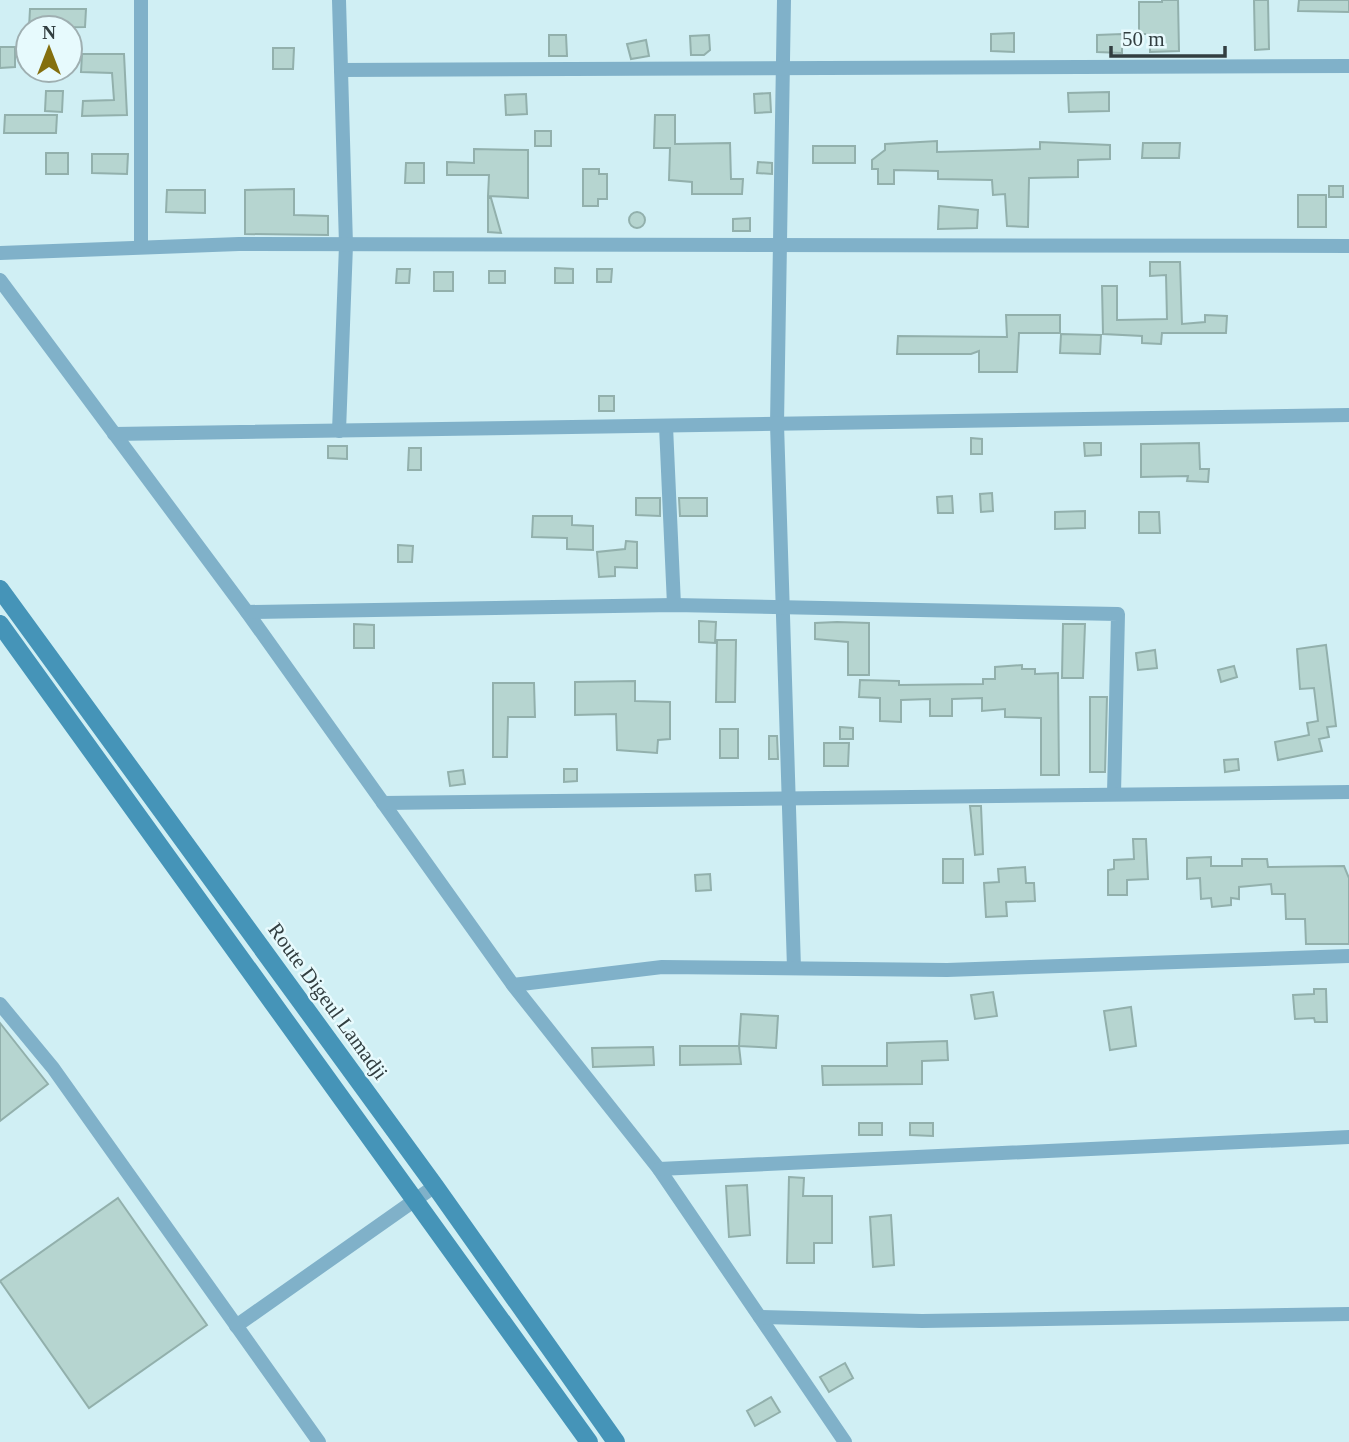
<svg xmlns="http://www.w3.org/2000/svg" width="1349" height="1442" font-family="Georgia,serif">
	<rect width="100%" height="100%" fill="#d0eff4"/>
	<g fill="#b6d5d0" stroke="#92b0ac" stroke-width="2">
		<polygon points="1162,0 1178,0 1179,51 1150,52 1150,34 1139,34 1139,2 1162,2"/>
		<polygon points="1254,0 1268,0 1269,49 1255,50"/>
		<polygon points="1299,0 1349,0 1349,12 1298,11"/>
		<polygon points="30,9 86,9 85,27 29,28"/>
		<polygon points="1014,33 1014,52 991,51 991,34"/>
		<polygon points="1122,34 1122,53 1097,52 1097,35"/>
		<polygon points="549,35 566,35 567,56 549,56"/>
		<polygon points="709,35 710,50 704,55 691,55 690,36"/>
		<polygon points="646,40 649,56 631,59 627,44"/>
		<polygon points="0,47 15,47 15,67 0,68"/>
		<polygon points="273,48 294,48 293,69 273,69"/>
		<polygon points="82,54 124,54 127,115 82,116 83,101 114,100 112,73 81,72"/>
		<polygon points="46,91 63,91 62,112 45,111"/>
		<polygon points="1109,92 1109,111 1069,112 1068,93"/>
		<polygon points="770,93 771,112 755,113 754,94"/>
		<polygon points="526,94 527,114 506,115 505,95"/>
		<polygon points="5,115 57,115 56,133 4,133"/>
		<polygon points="655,115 675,115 675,144 730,143 731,179 743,179 742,194 692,194 692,182 669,180 670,148 654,148"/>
		<rect x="535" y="131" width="16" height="15"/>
		<polygon points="937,141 937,152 1040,149 1040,142 1110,145 1110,159 1078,160 1078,177 1029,178 1028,227 1007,226 1005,194 993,195 992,180 938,179 938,171 894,170 894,184 878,184 878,169 872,169 872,160 885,150 885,144"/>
		<polygon points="1143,143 1180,143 1179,158 1142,158"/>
		<rect x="813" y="146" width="42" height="17"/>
		<polygon points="474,149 528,150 528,198 488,196 489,175 447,175 447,162 474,163"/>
		<rect x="46" y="153" width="22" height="21"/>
		<polygon points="92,154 128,154 127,174 92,173"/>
		<polygon points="758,162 772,163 772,174 757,173"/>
		<polygon points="406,163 424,163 424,183 405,183"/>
		<polygon points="583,169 599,169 599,174 607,174 607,199 598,199 598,206 583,206"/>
		<rect x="1329" y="186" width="14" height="11"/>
		<polygon points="294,189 294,215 328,216 328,235 245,234 245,190"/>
		<polygon points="167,190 205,190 205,213 166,212"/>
		<rect x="1298" y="195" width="28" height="32"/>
		<polygon points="488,198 491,198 501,233 488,232"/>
		<polygon points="939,206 978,210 977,228 938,229"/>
		<circle cx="637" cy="220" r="8"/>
		<polygon points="750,218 750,231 733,231 733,219"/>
		<polygon points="1150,262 1180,262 1182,324 1205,322 1205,315 1227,316 1226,333 1162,333 1161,344 1142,343 1142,336 1103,334 1102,286 1117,286 1117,320 1167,319 1166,275 1150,276"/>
		<polygon points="555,268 573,269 573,283 555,283"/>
		<polygon points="397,269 410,269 409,283 396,283"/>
		<polygon points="597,269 612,269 611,282 597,282"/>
		<rect x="489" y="271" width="16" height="12"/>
		<rect x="434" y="272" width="19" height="19"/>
		<polygon points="1006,315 1060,315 1060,333 1019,333 1017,372 979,372 979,351 971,354 897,354 898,336 1007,337"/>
		<polygon points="1061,334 1101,335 1100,354 1060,353"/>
		<rect x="599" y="396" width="15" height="15"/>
		<polygon points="971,438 982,439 982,454 971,454"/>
		<polygon points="1084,443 1101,443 1101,455 1085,456"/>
		<polygon points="1199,443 1200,469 1209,469 1208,482 1187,481 1188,476 1141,477 1141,444"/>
		<polygon points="328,446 347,446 347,459 328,458"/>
		<polygon points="409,448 421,448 421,470 408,470"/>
		<polygon points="992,493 993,511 981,512 980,494"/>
		<polygon points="952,496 953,513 938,513 937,497"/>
		<polygon points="636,498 660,498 660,516 636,515"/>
		<polygon points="679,498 707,498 707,516 680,516"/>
		<polygon points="1085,511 1085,528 1055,529 1055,512"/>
		<polygon points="1139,512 1159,512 1160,533 1139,533"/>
		<polygon points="533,516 572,516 572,525 593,526 593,550 567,549 567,538 532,537"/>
		<polygon points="626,541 637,542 637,568 615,567 615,576 599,577 597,552 625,549"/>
		<polygon points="398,545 413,546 412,562 398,562"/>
		<polygon points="699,621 716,622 715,643 699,642"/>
		<polygon points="837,622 869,623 869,675 848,675 848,642 815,639 815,623"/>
		<polygon points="354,624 374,625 374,648 354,648"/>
		<polygon points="1063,624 1085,624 1083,678 1062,678"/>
		<polygon points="717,640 736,640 735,702 716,702"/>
		<polygon points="1326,645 1336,726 1327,727 1329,737 1319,739 1322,751 1278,760 1275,742 1309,735 1307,723 1318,721 1314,688 1300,689 1297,649"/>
		<polygon points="1155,650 1157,668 1138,670 1136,653"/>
		<polygon points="1022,665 1022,669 1035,669 1035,674 1058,673 1059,775 1041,775 1041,718 1005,717 1005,709 982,711 982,698 952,699 952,716 930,716 930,699 901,700 901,722 880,721 880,698 859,697 860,680 899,681 899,685 983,684 983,679 995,679 995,667"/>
		<polygon points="1234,666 1237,677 1221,682 1218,670"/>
		<polygon points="635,681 635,701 670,702 670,739 658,740 657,753 617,750 616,714 575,715 575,682"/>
		<polygon points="493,683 534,683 535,717 508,717 507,757 493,757"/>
		<polygon points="1090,697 1107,697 1105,772 1090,772"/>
		<polygon points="840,727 853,728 853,739 840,739"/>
		<rect x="720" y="729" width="18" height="29"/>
		<polygon points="769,736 777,736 778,759 769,759"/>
		<polygon points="824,743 849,743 848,766 824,766"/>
		<polygon points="1238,759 1239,770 1225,772 1224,760"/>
		<polygon points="564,769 577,769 577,781 564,782"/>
		<polygon points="463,770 465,784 450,786 448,772"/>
		<polygon points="970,806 981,806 983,854 975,855"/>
		<polygon points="1133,839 1146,839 1148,879 1127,880 1127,895 1108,895 1108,870 1114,869 1114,860 1134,859"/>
		<polygon points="1211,857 1211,866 1242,866 1242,859 1267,859 1268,867 1344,866 1349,878 1349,944 1306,944 1305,919 1286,919 1285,894 1272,894 1271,884 1239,887 1239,899 1231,898 1231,905 1212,907 1211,898 1201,899 1200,878 1187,879 1187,858"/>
		<rect x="943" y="859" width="20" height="24"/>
		<polygon points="1025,867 1026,883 1034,883 1035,901 1006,902 1007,916 986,917 984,883 999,882 998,869"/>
		<polygon points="710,874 711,890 696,891 695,875"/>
		<polygon points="1314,989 1326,989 1327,1022 1315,1022 1314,1018 1295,1019 1293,995 1314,994"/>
		<polygon points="993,992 997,1016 975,1019 971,995"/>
		<polygon points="1131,1007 1136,1046 1110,1050 1104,1011"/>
		<polygon points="741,1014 778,1016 776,1048 739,1046"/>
		<polygon points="0,1023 48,1084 0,1121"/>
		<polygon points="947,1041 948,1060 922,1061 922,1084 823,1085 822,1066 887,1066 887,1043"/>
		<polygon points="680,1046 739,1046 741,1064 680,1065"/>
		<polygon points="653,1047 654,1065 593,1067 592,1048"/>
		<rect x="859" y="1123" width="23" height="12"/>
		<polygon points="910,1123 933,1123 933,1136 910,1135"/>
		<polygon points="789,1177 804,1178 803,1196 832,1196 832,1243 814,1243 814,1263 787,1263"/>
		<polygon points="747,1185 750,1235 729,1237 726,1186"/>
		<polygon points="118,1198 207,1325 89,1408 0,1281"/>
		<polygon points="891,1215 894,1265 873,1267 870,1217"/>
		<polygon points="845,1363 853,1378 829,1392 820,1377"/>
		<polygon points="771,1397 780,1412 755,1426 747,1411"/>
	</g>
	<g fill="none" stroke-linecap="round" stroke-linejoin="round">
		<g stroke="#80b1c9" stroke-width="14">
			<polyline points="141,0 141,246"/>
			<polyline points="339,0 346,245 339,431"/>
			<polyline points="784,0 777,424 794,968"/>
			<polyline points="341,70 1349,66"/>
			<polyline points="0,253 239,244 1349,246"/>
			<polyline points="0,280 247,612 513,985 659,1169 845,1442"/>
			<polyline points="666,426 674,605"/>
			<polyline points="114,434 1349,415"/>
			<polyline points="247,612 674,605 1118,614 1114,794"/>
			<polyline points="383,803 1349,792"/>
			<polyline points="513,985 662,967 947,970 1349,956"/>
			<polyline points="0,1004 53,1068 319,1442"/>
			<polyline points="659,1169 1349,1137"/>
			<polyline points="760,1317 922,1321 1349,1314"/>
			<polyline points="236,1326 435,1186"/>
		</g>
		<g stroke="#4594b8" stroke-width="18">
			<polyline points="0,589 435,1186 616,1442"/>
			<polyline points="0,624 589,1442"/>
		</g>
	</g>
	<g text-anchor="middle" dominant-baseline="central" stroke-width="5" stroke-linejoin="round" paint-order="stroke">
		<g font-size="21" fill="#323e40" stroke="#e7fafd">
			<text transform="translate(328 1001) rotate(54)">Route Digeul Lamadji</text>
		</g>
	</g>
	<g transform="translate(49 49)"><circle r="33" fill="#e7fafd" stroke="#9fafb1" stroke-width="2"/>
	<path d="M0-5L12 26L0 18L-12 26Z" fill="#846f0e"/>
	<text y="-10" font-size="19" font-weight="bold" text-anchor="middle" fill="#323e40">N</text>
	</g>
	<path d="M1111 46v10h114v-10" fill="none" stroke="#323e40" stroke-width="3.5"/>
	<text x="1122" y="46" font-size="21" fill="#323e40" stroke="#e7fafd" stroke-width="5" paint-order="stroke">50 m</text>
</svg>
